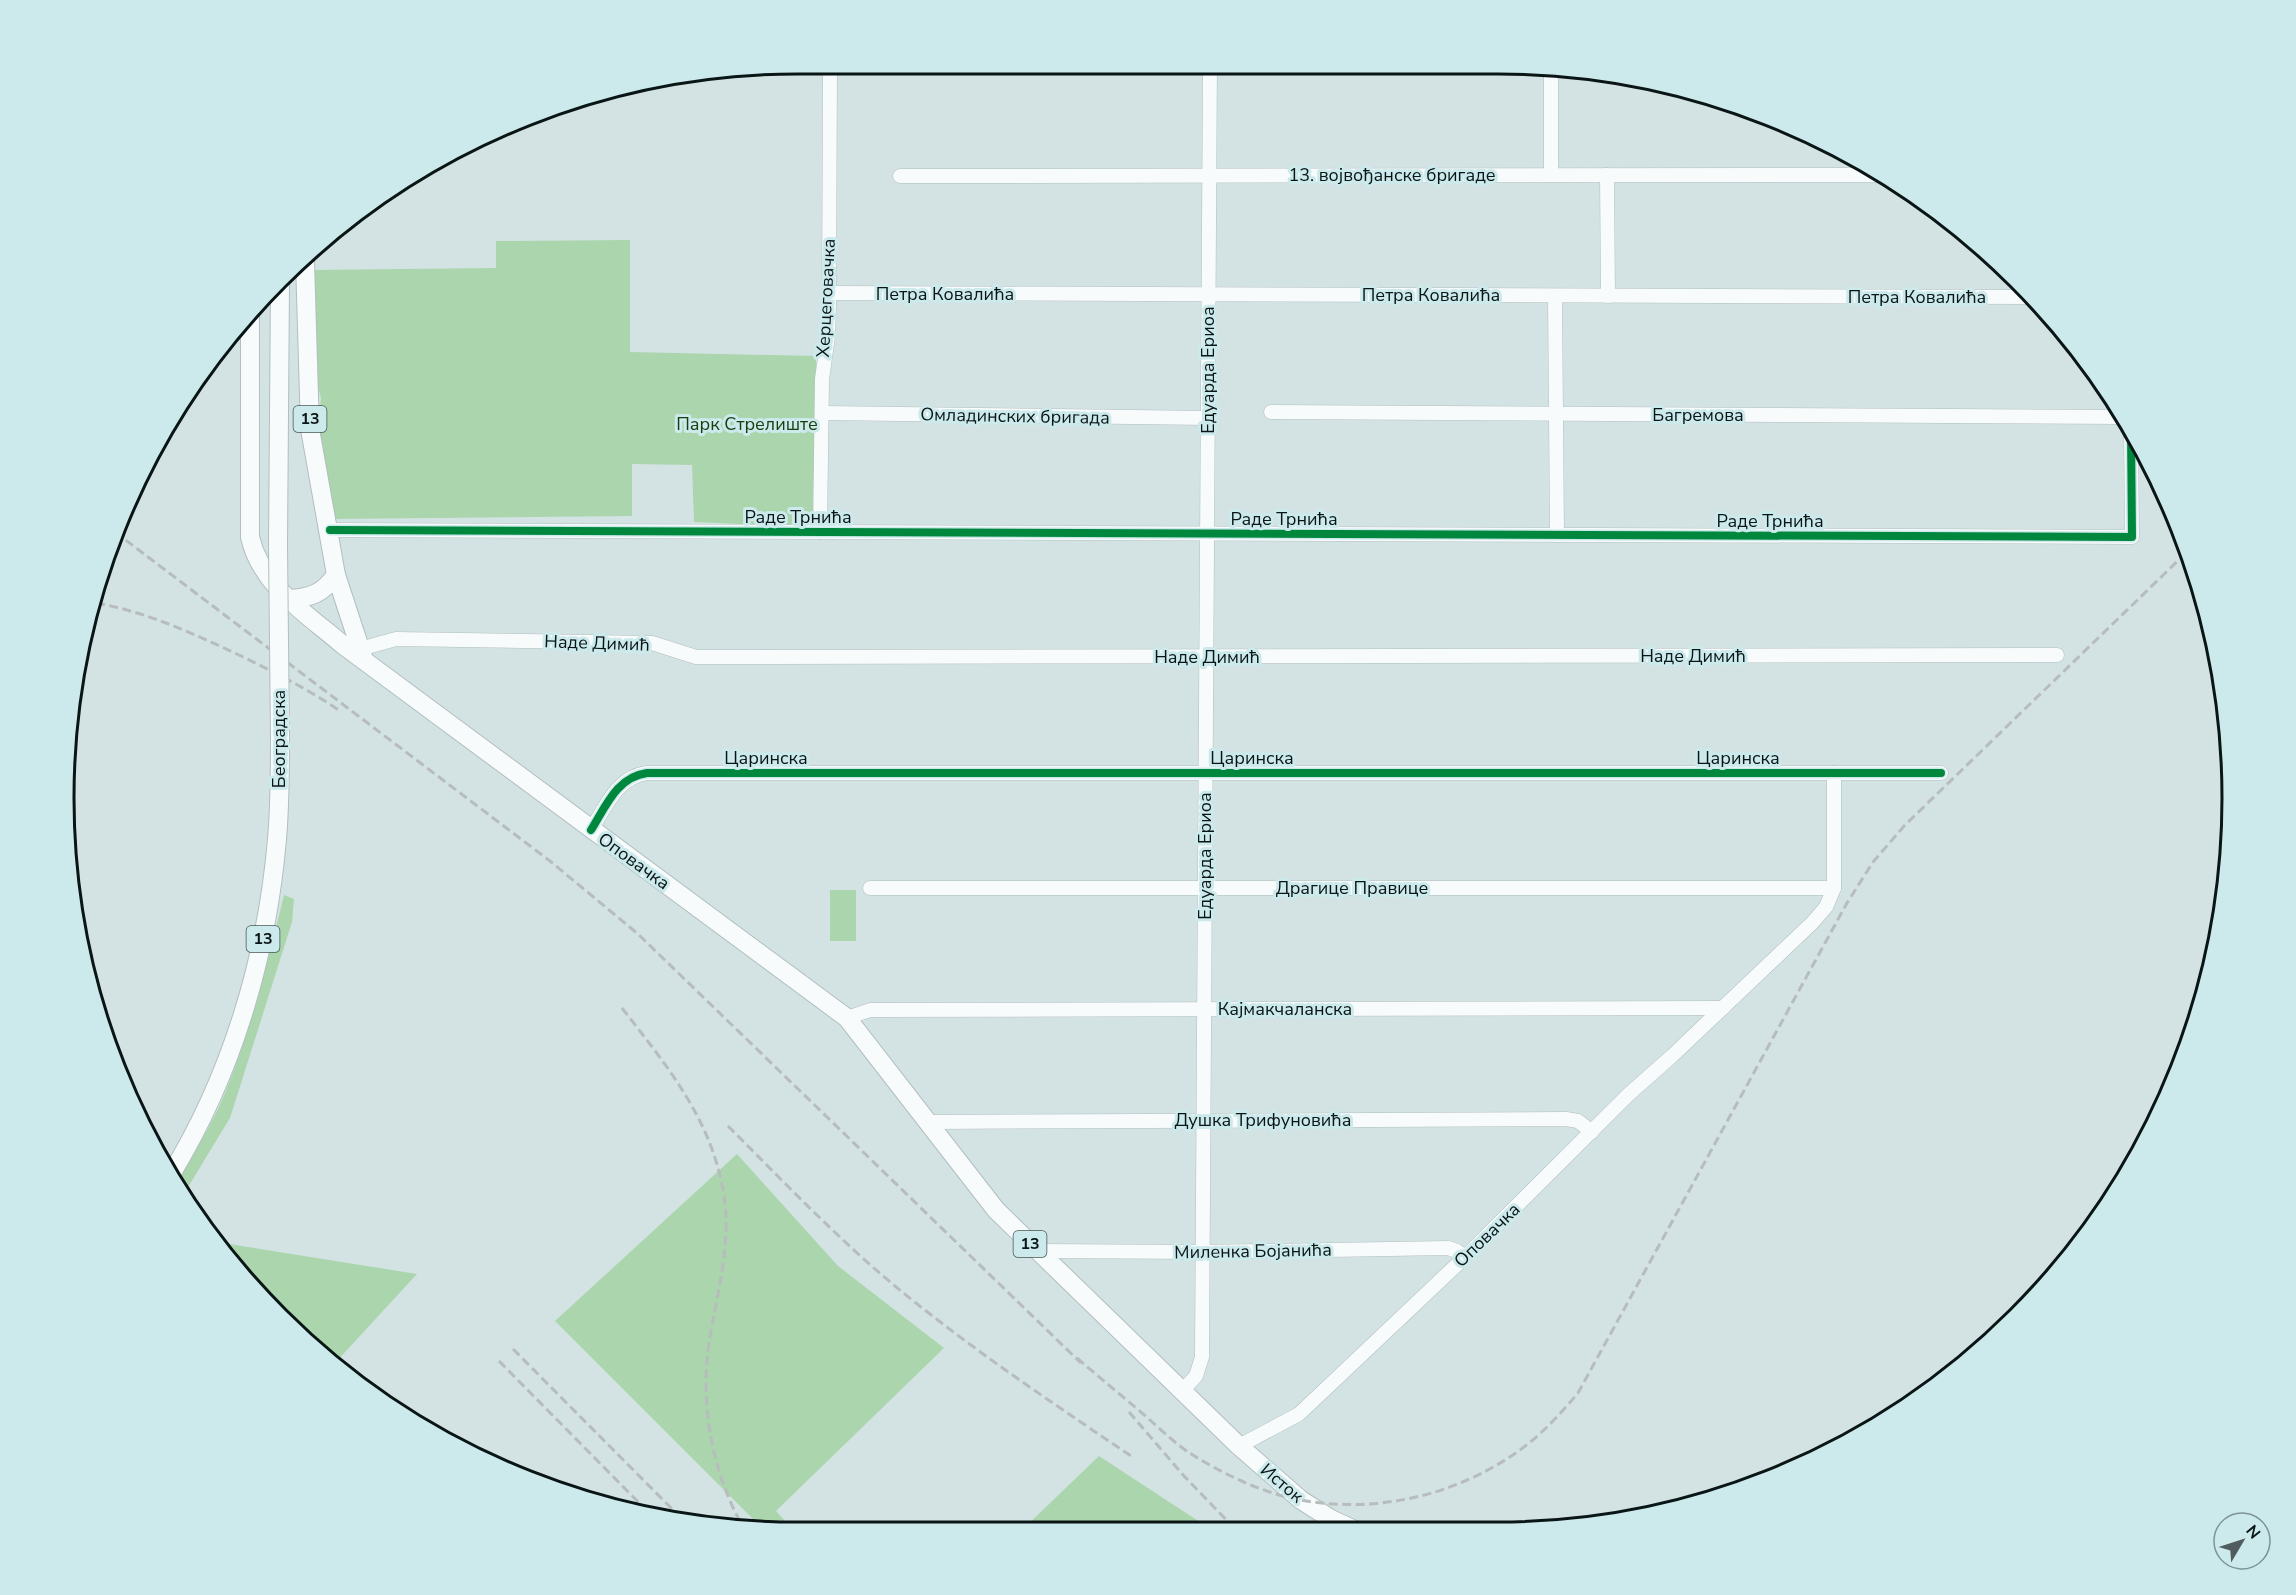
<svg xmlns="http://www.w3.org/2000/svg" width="2296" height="1595" font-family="'Nunito Sans',sans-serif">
	<rect width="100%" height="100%" fill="#d3e3e4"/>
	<g fill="#abd5ac">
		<polygon points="630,240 630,352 816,356 815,527 694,522 692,465 632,464 632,516 331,519 318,426 321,398 313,367 310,270 496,268 496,241"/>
		<rect x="830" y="890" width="26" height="51"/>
		<path d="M284,895L294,899L292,922L230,1118L182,1197L175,1185C193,1154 214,1122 227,1088C252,1026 268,960 284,895Z"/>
		<polygon points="737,1154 838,1266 944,1348 776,1511 795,1532 762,1528 555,1321"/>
		<polygon points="217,1242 417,1274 335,1363 278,1317"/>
		<polygon points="1099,1456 1215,1532 1020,1532"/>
	</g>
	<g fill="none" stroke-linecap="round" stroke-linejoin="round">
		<defs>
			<g id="minor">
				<polyline points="1551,68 1551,175"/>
				<polyline points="1607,175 1608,296"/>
				<polyline points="900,176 1883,175"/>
				<polyline points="829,293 2033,297"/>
				<polyline points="1555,296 1557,535"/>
				<polyline points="1271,412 2124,417"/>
				<polyline points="823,413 1208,418"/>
				<polyline points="330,530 2132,537 2131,430"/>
				<polyline points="820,532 822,379 828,336 829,305 830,63"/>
				<polyline points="360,649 396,639 652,643 696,657 2057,655"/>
				<path d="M591,830C606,806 617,777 647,773H1941"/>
				<polyline points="870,888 1834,888"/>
				<polyline points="847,1018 870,1010 1723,1008"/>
				<polyline points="930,1122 1566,1119 1578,1121 1592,1132"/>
				<polyline points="1038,1251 1202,1252 1448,1248 1457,1251 1465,1257"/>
				<polyline points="1182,1391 1196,1376 1202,1357 1210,63"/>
				<polyline points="1239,1446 1299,1414 1465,1257 1629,1094 1672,1056 1812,923 1826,907 1834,888 1834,773"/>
			</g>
			<g id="major">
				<polyline points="305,261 310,429 336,575 364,660"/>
				<path d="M250,310V537C261,586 307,614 343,645L847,1018L996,1210L1239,1446L1301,1500L1331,1519L1359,1532"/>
				<polyline points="278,546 280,283"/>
				<path d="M289,599C311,598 323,593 336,575"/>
				<path d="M170,1176C232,1075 267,957 277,839C280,805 280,771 280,738"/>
			</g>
		</defs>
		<use href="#minor" stroke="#b2bebf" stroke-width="15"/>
		<use href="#major" stroke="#b2bebf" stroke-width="20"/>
		<use href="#minor" stroke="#f8fbfb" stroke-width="14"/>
		<use href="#major" stroke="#f8fbfb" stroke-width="18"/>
		<g stroke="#b7bcbc" stroke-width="3" stroke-dasharray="9 4.5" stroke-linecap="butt">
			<polyline points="115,532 550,861 638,934 1081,1363"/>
			<path d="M96,603C147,612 192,633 239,655C274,672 308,689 340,711"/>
			<path d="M622,1008C663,1061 706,1112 721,1180C734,1234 719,1284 710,1337C699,1401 711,1470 743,1527"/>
			<path d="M728,1126C782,1180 836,1237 895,1286C970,1348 1051,1402 1131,1456"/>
			<polyline points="513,1349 684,1521"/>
			<path d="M1077,1358C1101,1379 1126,1399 1150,1420C1162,1431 1175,1443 1188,1452C1221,1473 1262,1493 1300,1500C1378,1514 1460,1495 1524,1447C1544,1432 1562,1412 1578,1393L1847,903L1873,862L1905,825L2188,551"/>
			<polyline points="499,1361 654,1518"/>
			<polyline points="1129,1412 1184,1476 1238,1532"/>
		</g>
		<defs>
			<polyline id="major-bridge" points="278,546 280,738"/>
		</defs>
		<use href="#major-bridge" stroke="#b2bebf" stroke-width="20" stroke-linecap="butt"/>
		<use href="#major-bridge" stroke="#f8fbfb" stroke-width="18"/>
		<defs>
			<g id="cycleway">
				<polyline points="330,530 2132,537 2131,430"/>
				<path d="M591,830C606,806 617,777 647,773H1941"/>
			</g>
		</defs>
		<use href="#cycleway" stroke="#cce9eb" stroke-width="11"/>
		<use href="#cycleway" stroke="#00873e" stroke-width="8"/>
	</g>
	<g text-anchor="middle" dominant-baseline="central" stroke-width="6" stroke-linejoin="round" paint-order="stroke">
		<g fill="#cce9eb" stroke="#445556" stroke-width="1.5">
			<rect x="293.5" y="406" width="33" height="26" rx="4.5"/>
			<rect x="246.5" y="926" width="33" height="26" rx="4.5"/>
			<rect x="1013.5" y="1231" width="33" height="26" rx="4.5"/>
		</g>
		<g font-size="16" font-weight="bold" fill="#0a1516">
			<text x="310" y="419">13</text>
			<text x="263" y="939">13</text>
			<text x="1030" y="1244">13</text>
		</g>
		<g font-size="18" fill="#0a1516" stroke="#cce9eb">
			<text x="1392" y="175">13. војвођанске бригаде</text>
			<text x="945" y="294">Петра Ковалића</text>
			<text x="1431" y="295">Петра Ковалића</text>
			<text x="1917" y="297">Петра Ковалића</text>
			<text transform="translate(826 298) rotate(-87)">Херцеговачка</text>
			<text transform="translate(1208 370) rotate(-90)">Едуарда Ериоа</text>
			<text x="1698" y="415">Багремова</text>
			<text transform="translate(1015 416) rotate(1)">Омладинских бригада</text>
			<text x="798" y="517">Раде Трнића</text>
			<text x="1284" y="519">Раде Трнића</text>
			<text x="1770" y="521">Раде Трнића</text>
			<text transform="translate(597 643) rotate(2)">Наде Димић</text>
			<text x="1693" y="656">Наде Димић</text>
			<text x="1207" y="657">Наде Димић</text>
			<text transform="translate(279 739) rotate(-90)">Београдска</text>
			<text x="766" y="758">Царинска</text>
			<text x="1252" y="758">Царинска</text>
			<text x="1738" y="758">Царинска</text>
			<text transform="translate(1205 856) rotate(-90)">Едуарда Ериоа</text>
			<text transform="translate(634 861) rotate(36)">Оповачка</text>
			<text x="1352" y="888">Драгице Правице</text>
			<text x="1285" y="1009">Кајмакчаланска</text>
			<text x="1263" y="1120">Душка Трифуновића</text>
			<text transform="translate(1487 1235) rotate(-44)">Оповачка</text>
			<text transform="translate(1253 1251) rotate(-1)">Миленка Бојанића</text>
			<text transform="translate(1282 1483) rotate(40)">Исток</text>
		</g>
		<g font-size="18" fill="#17400e" stroke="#cce9eb">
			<text x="747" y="424">Парк Стрелиште</text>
		</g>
	</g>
	<path d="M0 0H2296V1595H0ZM798 74H1498A724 724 0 0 1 2222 798V798A724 724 0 0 1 1498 1522H798A724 724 0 0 1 74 798V798A724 724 0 0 1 798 74Z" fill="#cce9eb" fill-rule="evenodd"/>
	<path fill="none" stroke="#0a1516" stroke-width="3" d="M798 74H1498A724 724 0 0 1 2222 798V798A724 724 0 0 1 1498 1522H798A724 724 0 0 1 74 798V798A724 724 0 0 1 798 74Z"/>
	<g transform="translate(2242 1541) rotate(51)"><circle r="28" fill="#cce9eb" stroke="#7e9496" stroke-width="1.5"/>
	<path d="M0-4.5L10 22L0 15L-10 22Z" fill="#505d5e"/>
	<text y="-9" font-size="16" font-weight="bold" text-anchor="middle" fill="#0a1516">N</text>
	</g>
</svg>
